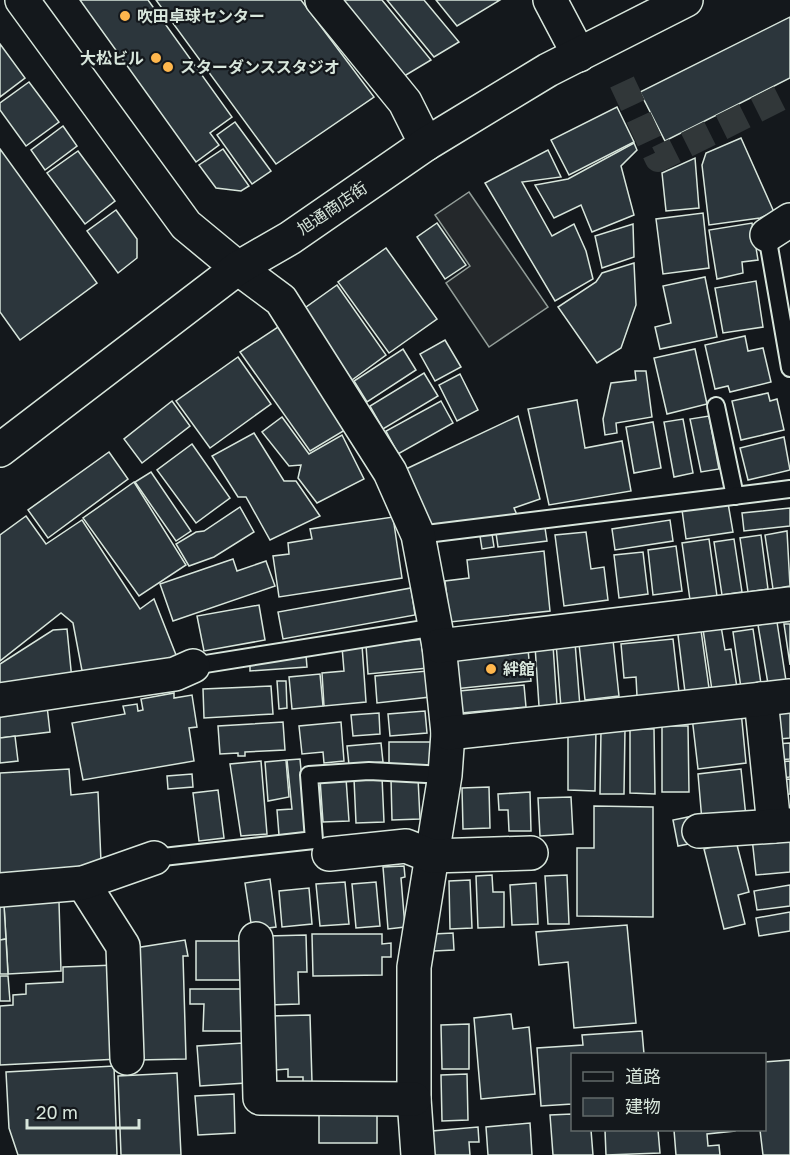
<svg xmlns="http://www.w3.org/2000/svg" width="790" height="1155" font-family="'Golos Text','Noto Sans JP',sans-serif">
	<rect width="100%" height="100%" fill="#14181c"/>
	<polygon fill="#24282b" stroke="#939e99" stroke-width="1.5" points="469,192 548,307 489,347 446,283 470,266 435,215"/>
	<g fill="#2c363c" stroke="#d8e6dc" stroke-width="1.5">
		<polygon points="80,0 148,0 232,117 210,133 219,145 196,162"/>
		<polygon points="156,0 301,0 374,97 276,164"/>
		<polygon points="338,0 382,0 431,60 401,78"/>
		<polygon points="387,0 424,0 459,42 434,57"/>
		<polygon points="436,0 500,0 457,26"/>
		<polygon points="790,17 790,78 665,141 640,92"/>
		<polygon points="0,44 25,78 0,97"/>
		<polygon points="29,82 59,122 26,146 0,110 0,103"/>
		<polygon points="617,107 634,142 569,175 551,140"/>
		<polygon points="235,122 271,171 252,184 217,135"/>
		<polygon points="63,126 77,146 45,170 31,150"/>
		<polygon points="741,138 774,212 760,218 709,225 702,165 706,153"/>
		<polygon points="634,143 637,150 621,166 634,215 592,232 581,205 554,218 535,185 568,179"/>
		<polygon points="0,149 97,283 20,340 0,312"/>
		<polygon points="223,149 249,186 241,191 216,188 199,165"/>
		<polygon points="548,150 561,177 522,182 552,236 574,224 586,251 593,279 555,301 485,183"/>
		<polygon points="78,151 115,201 85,224 47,173"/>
		<polygon points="695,158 699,208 666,211 662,173"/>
		<polygon points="116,210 137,239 137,258 118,273 87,231"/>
		<polygon points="703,213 709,268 663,274 656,219"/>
		<polygon points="437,223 466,265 445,279 417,237"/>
		<polygon points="752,223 758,260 742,262 743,273 717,279 709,230"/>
		<polygon points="633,224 634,257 602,268 595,236"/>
		<polygon points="386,248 437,319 389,353 338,282"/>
		<polygon points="634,263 636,305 621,348 597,363 558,307 596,282 602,273"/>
		<polygon points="705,277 717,337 660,349 655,327 671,323 663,286"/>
		<polygon points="756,281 763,327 723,333 715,288"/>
		<polygon points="337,285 386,355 352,380 302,310"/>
		<polygon points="281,325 350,427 310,451 240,352"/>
		<polygon points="745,336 748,351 763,348 771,382 730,392 728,386 715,389 705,345"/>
		<polygon points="445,340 461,367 435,381 420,354"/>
		<polygon points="403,349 416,370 367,402 354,381"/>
		<polygon points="695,349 707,404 667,414 654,358"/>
		<polygon points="238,357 271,404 210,448 176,401"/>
		<polygon points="635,371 646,371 652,417 616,423 617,433 605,435 603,419 611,383 636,380"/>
		<polygon points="424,373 438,396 383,429 370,406"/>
		<polygon points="460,374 478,410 457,421 439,385"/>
		<polygon points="768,393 770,401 777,399 784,430 741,440 732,401"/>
		<polygon points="577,400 585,448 622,441 631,491 549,505 528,409"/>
		<polygon points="172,401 190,426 142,463 124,439"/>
		<polygon points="441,401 453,423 398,454 386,431"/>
		<polygon points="518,416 540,499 514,508 517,515 459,525 458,521 429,531 406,469"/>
		<polygon points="709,416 719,469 701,472 690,419"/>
		<polygon points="282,417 309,454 342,435 364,479 317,503 298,478 301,465 289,466 262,432"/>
		<polygon points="683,419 693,473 674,477 664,422"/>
		<polygon points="653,422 661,468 634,473 626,427"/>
		<polygon points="254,433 284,481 296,481 320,516 270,540 246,497 238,497 212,456"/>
		<polygon points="784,437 790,470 748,480 740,448"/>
		<polygon points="192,444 230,498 196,523 157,470"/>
		<polygon points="109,452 128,479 48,538 28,510"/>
		<polygon points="151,472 191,531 176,541 135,482"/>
		<polygon points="134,482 186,565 139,596 83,518"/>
		<polygon points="728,503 733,532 686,539 682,510"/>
		<polygon points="240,507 254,532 214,557 189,566 176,544 196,532 204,531"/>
		<polygon points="790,508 790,526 744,531 742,513"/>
		<polygon points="26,516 46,544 82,520 140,609 154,599 178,660 83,676 73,623 61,613 0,661 0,535"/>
		<polygon points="393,517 402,578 279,597 273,556 289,554 288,543 312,539 310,529"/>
		<polygon points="670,520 673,541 615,550 612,529"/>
		<polygon points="545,528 547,541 498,547 496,533"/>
		<polygon points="787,531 790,586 773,589 765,535"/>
		<polygon points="586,532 591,569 604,567 608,600 564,606 555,535"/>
		<polygon points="492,534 494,547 482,549 480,536"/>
		<polygon points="761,535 768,589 748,592 740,538"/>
		<polygon points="709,539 717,596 690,600 682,543"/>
		<polygon points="734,539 742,592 722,595 714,542"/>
		<polygon points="676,546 682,591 653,595 648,550"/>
		<polygon points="544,551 550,611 450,622 445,581 469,578 467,560"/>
		<polygon points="643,552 648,594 619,598 614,555"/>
		<polygon points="233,559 237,571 266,561 275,586 173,621 160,584"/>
		<polygon points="411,588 415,615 283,639 278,612"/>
		<polygon points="259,605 265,640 204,651 197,616"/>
		<polygon points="777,622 786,681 768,684 758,625"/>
		<polygon points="700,623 709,688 685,692 677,627"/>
		<polygon points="784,624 790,624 790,665"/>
		<polygon points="721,626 725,650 731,649 738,694 713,697 703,629"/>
		<polygon points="67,629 72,680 0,687 0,664 53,630"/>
		<polygon points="753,629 761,684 741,688 733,632"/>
		<polygon points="425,639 428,668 368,674 366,645"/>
		<polygon points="673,639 679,692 637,696 636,677 624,678 621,644"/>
		<polygon points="613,640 619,696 585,700 579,644"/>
		<polygon points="575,642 580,707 561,708 556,643"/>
		<polygon points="362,645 366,702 324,706 322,673 344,671 342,647"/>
		<polygon points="553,645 557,705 539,706 535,646"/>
		<polygon points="528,649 531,681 454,689 451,656"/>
		<polygon points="306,655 307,667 250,671 250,662"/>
		<polygon points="427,671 430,697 377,703 375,676"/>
		<polygon points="320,674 323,706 292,709 289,677"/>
		<polygon points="277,681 286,681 287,708 279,709"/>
		<polygon points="524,685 526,707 461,713 459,691"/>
		<polygon points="271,686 273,714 204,718 203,689"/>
		<polygon points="174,693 174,698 192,695 197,727 189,728 194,761 83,780 72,723 125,714 123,706 137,704 138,711 143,710 141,699"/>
		<polygon points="47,706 50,732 0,738 0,711"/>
		<polygon points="790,710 790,738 779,739 776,711"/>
		<polygon points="425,711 427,733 390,736 388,714"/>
		<polygon points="741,711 746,763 698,769 692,717"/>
		<polygon points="379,713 380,734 353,736 351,715"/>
		<polygon points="283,722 285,750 245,752 245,756 238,756 238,753 220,754 218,726"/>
		<polygon points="341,722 344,761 324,763 323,752 302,754 299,726"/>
		<polygon points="662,726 688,726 689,792 662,792"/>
		<polygon points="568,728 596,728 595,791 568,790"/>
		<polygon points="601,729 625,729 624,794 600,794"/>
		<polygon points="630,729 654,729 655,794 630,793"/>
		<polygon points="15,736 18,761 0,763 0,738"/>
		<rect x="389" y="742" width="46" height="23"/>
		<polygon points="381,743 383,762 349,765 347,746"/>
		<polygon points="790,743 790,759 778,760 776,744"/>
		<polygon points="300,759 307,833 279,835 277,810 292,809 287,760"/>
		<polygon points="286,760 289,797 268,801 265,762"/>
		<polygon points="261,761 267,834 241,836 230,764"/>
		<polygon points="790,761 790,777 781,778 779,762"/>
		<polygon points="69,769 71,795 98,792 101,862 73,875 0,879 0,773"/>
		<polygon points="741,769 746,817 702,821 698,774"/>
		<polygon points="192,774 193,787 168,789 167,776"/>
		<polygon points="382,777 384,822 356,823 354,779"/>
		<polygon points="346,778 349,821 323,822 320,779"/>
		<polygon points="418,778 420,819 392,820 391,779"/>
		<polygon points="790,779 790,794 782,795 780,780"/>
		<polygon points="489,787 490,828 463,829 462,788"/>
		<polygon points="218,790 224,838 199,841 193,793"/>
		<polygon points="530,792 531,831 509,831 508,810 499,810 498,794"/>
		<polygon points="571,797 573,834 540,836 538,798"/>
		<polygon points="594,806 653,807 653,917 577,916 577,848 594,848"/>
		<polygon points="693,816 699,842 678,846 673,820"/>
		<polygon points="790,834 790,872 756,875 752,838"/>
		<polygon points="736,841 749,892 738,895 745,924 724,929 704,849"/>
		<polygon points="404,866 405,877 401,878 405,927 388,929 383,867"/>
		<polygon points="492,875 493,892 504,892 504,927 478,928 476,876"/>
		<polygon points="567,875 569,924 548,924 545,876"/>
		<polygon points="270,879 276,927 252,930 245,883"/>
		<polygon points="470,880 472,928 450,929 449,881"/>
		<polygon points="345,882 349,924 320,926 316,884"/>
		<polygon points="376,882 380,926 356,928 352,884"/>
		<polygon points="536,883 538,924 512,925 510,885"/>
		<polygon points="790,885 790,906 757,910 754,891"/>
		<polygon points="309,888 312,924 282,927 279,891"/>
		<polygon points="59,902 61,971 8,974 4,905"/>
		<polygon points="0,905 4,905 6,939 0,940"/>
		<polygon points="790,912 790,931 759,936 756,918"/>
		<polygon points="627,925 636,1023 574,1028 568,962 539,965 536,932"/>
		<polygon points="453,933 454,950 434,951 433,934"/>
		<polygon points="312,934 382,934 382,944 391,943 391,957 382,957 382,975 313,976"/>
		<polygon points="306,935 307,972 298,972 299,1004 269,1005 267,936"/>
		<polygon points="6,939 8,974 0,974 0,940"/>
		<polygon points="185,940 188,956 183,956 186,1059 138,1060 135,948"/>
		<rect x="196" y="941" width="44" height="39"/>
		<polygon points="115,965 119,1059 0,1065 0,1006 13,1005 13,995 26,994 26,984 63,982 63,967"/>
		<polygon points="0,976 8,976 10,1001 0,1001"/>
		<polygon points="190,989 243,989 243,1031 203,1031 204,1004 190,1004"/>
		<polygon points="511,1014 513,1029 529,1027 535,1094 481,1099 474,1018"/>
		<polygon points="310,1015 312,1082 303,1083 303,1077 288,1077 288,1069 275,1070 270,1016"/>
		<polygon points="469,1024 469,1069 442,1069 441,1025"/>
		<polygon points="642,1031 644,1054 572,1054 572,1104 541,1106 537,1048 583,1045 582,1035"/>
		<polygon points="243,1043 246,1083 200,1086 197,1046"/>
		<polygon points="790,1060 790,1155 763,1155 760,1130 764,1130 764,1062"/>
		<polygon points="114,1066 117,1155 18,1155 9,1128 6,1072"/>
		<polygon points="177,1073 181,1155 121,1155 118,1076"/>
		<polygon points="467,1074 468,1120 442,1121 441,1075"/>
		<polygon points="234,1094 235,1133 198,1135 195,1096"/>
		<rect x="319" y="1113" width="58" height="30"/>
		<polygon points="572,1114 572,1130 591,1130 593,1155 553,1155 550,1115"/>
		<polygon points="530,1123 532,1155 488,1155 486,1127"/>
		<polygon points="478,1127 479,1142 469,1142 470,1155 434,1155 432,1131"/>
		<polygon points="605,1130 658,1130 660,1153 606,1155"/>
		<polygon points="674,1130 735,1130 735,1131 707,1134 708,1146 719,1145 720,1155 676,1155"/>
	</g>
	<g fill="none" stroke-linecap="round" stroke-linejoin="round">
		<polyline stroke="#313739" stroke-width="26" stroke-dasharray="26 13" stroke-linecap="butt" points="622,82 658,159 790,93"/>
		<defs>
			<g id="service">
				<polyline points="767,235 790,368"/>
				<polyline points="716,406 735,496"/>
				<polyline points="418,535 790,489"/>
				<polyline points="193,666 436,627"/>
				<polyline points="154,858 314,840 309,775 369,771 445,775"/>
			</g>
			<g id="minor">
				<polyline points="322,0 405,102 426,144"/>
				<polyline points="550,0 579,55"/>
				<polyline points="767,235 790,220"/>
				<polyline points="238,268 281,300 390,472 418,535 439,646 448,733 445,775 414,967 414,1099 418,1155"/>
				<polyline points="439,646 790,604"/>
				<polyline points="761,699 774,826"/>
				<polyline points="0,700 175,674 193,666"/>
				<polyline points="448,733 790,696"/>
				<polyline points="699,831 790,825"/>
				<polyline points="329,854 406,846 431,856 531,853"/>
				<polyline points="83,883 123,946 127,1058"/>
				<polyline points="0,890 83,883 154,858"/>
				<polyline points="256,939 260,1098 414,1099"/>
			</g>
			<g id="tertiary">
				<polyline points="22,0 186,225 238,268"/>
				<polyline points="0,450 238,268 290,238 426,144 548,70 686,0"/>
			</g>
		</defs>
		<use href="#service" stroke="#d8e6dc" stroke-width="20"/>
		<use href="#minor" stroke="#d8e6dc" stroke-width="36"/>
		<use href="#tertiary" stroke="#d8e6dc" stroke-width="36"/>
		<use href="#service" stroke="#14181c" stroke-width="16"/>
		<use href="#minor" stroke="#14181c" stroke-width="33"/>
		<use href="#tertiary" stroke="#14181c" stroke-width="33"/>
	</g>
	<g fill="#ffb74d" stroke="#14181c" stroke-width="2">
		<circle cx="125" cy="16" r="6"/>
		<circle cx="156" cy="58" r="6"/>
		<circle cx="168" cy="67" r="6"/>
		<circle cx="491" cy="669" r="6"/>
	</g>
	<g text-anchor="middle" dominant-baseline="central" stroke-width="4.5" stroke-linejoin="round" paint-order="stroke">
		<g font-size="16" font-weight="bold" fill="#d8e6dc" stroke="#14181c" text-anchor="start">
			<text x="137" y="16">吹田卓球センター</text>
			<text x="144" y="58" text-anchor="end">大松ビル</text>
			<text x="180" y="67">スターダンススタジオ</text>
			<text x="503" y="669">絆館</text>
		</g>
		<g font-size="16" fill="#d8e6dc" stroke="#14181c">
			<text transform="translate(332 208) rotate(-34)">旭通商店街</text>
		</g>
	</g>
	<rect x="571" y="1053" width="195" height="78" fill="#14181c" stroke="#626a69" stroke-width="1.5"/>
	<rect x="583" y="1072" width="30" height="9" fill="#14181c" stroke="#626a69" stroke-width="1.5"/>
	<text x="625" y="1083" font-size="18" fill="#d8e6dc">道路</text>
	<rect x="583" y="1098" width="30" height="18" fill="#2c363c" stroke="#626a69" stroke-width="1.5"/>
	<text x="625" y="1113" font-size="18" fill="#d8e6dc">建物</text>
	<path d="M27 1119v9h112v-9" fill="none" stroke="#d8e6dc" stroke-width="3"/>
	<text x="36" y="1119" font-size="18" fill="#d8e6dc" stroke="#14181c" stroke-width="4.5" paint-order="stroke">20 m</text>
</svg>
